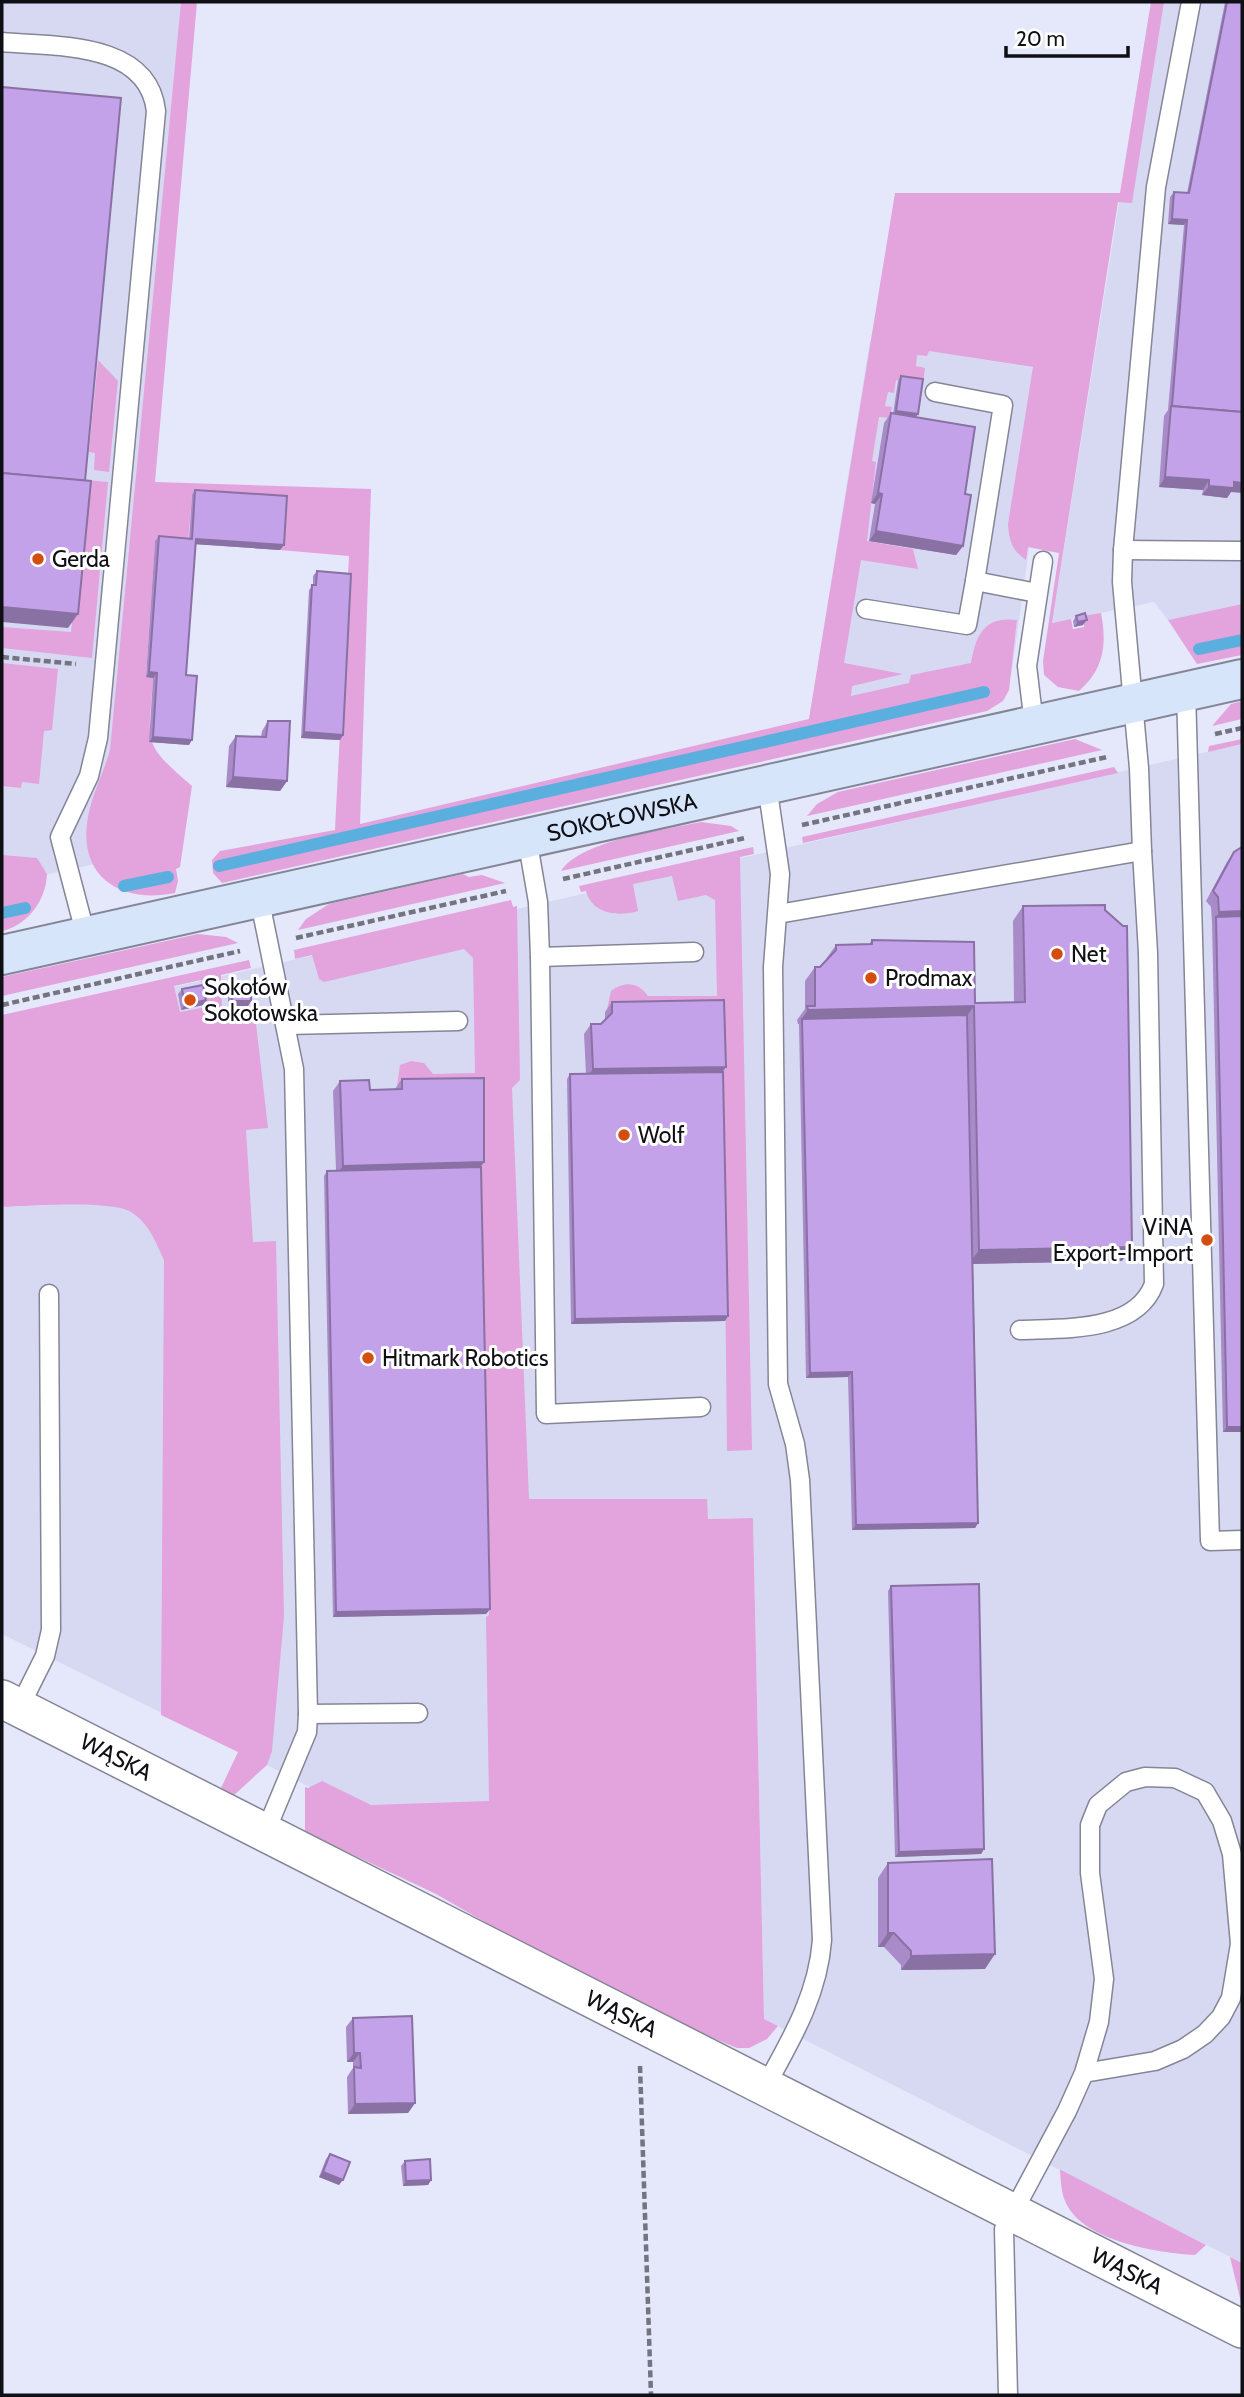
<svg xmlns="http://www.w3.org/2000/svg" width="1244" height="2397" font-family="Cabin,sans-serif">
	<rect width="100%" height="100%" fill="#e5e7fa"/>
	<g fill="#d7d9f2">
		<polygon points="2,2 189,2 109,861 2,884"/>
		<polygon points="1151,2 1242,2 1242,604 1168,620 1154,602 1052,623"/>
		<polygon points="870,341 1054,371 1011,677 809,719"/>
		<polygon points="1242,744 1242,2263 764,2019 753,1518 509,1522 517,1895 267,1765 2,1634 2,1026"/>
	</g>
	<g fill="#e3a3dd" fill-rule="evenodd">
		<path d="M181,2H197L155,482L371,489L360,824L809,719L895,193H1120L1151,2H1164L1132,203L1118,202L1052,623L1071,619L1073,629L1084,627L1083,616L1101,613C1107,645 1104,669 1079,691L1058,687L1044,675L1043,661L1059,553L1028,547L1026,560C1012,551 1009,540 1008,524L1033,367L929,351L927,356L917,355L916,366L925,368L923,384L896,380L894,393L888,392L885,406L892,407L890,418L879,417L872,461L876,462L867,541L913,549L918,569L861,560L844,663L903,674L852,686L851,696L909,683L911,675L971,663C976,634 985,616 1017,620L1009,690L1003,701L987,711L222,883L213,873L212,860L220,851L335,830L349,556L280,550L284,502L192,495L188,544L155,542L146,677L153,678C149,745 140,741 192,786L180,867L176,869L178,881L175,893C121,904 77,877 88,817C92,794 104,772 110,750Z"/>
		<polygon points="98,360 118,381 109,472 94,470 95,453 89,452"/>
		<polygon points="86,480 108,482 92,658 2,648 2,627 71,632"/>
		<polygon points="1242,604 1242,655 1197,664 1168,620"/>
		<polygon points="2,663 58,669 52,730 44,731 39,784 22,782 21,788 2,786"/>
		<polygon points="1242,701 1242,719 1212,726 1231,704"/>
		<polygon points="1075,739 1102,750 807,816 817,804 838,792"/>
		<polygon points="1242,739 1242,744 1208,752 1209,746"/>
		<polygon points="1114,767 1118,773 803,843 802,837"/>
		<path d="M701,822L731,826L739,831L561,871C581,840 664,830 701,822Z"/>
		<path d="M753,847L754,854L740,857L752,1450L727,1451L723,1078L720,1074L719,1008L607,1009L611,991C624,981 638,982 648,996H717L715,900L706,895L678,901L672,876L633,884L638,911C618,917 592,914 586,891L581,892L579,886Z"/>
		<path d="M2,855L37,858L47,874C46,900 28,925 2,931Z"/>
		<polygon points="463,874 469,877 482,875 505,883 298,930 306,919 329,904"/>
		<polygon points="511,900 513,907 517,906 520,1080 512,1088 529,1499 707,1499 708,1519 753,1518 764,2019 778,2026 767,2039 749,2048 737,2048 713,2038 565,1968 436,1894 305,1832 305,1787 308,1788 322,1781 371,1805 489,1801 486,1617 489,1615 481,1184 397,1086 400,1065 411,1061 424,1063 433,1074 475,1073 473,958 464,949 324,982 319,979 312,955 295,959 294,950"/>
		<polygon points="198,934 226,937 238,943 2,996 2,977"/>
		<path d="M249,960L251,968L221,975L222,1016L255,1015L268,1128L246,1130L253,1242L276,1241L284,1616L272,1751L267,1765L233,1796L221,1788L238,1752L161,1715L164,1260C156,1243 149,1223 131,1212C110,1200 29,1206 2,1207V1015ZM201,980L206,1007L180,1012L174,986Z"/>
		<path d="M1060,2170H1061L1206,2245L1195,2255C1158,2253 1083,2241 1066,2203C1061,2193 1061,2182 1060,2170Z"/>
		<polygon points="1230,2257 1242,2263 1242,2306"/>
	</g>
	<g fill="none" stroke-linecap="round" stroke-linejoin="round">
		<g stroke="#5aafdf" stroke-width="12">
			<polyline points="1199,649 1242,640"/>
			<polyline points="219,866 984,692"/>
			<polyline points="124,886 168,877"/>
			<polyline points="2,913 25,908"/>
		</g>
		<defs>
			<g id="lane">
				<path d="M2,42C53,47 148,40 156,111L98,738L89,776L60,837L86,936"/>
				<polyline points="935,392 1003,405 975,581 1037,593"/>
				<polyline points="1123,550 1242,551"/>
				<polyline points="866,609 967,625 975,581"/>
				<polyline points="1186,691 1210,1541 1242,1540"/>
				<polyline points="1034,724 1027,666 1043,561"/>
				<polyline points="527,838 538,902 540,957 546,1414 701,1407"/>
				<polyline points="1142,851 1139,768 1122,582 1123,550 1156,187 1191,2"/>
				<polyline points="259,897 294,1069 308,1714 418,1713"/>
				<path d="M778,914L1142,851L1148,953L1154,1284C1136,1333 1063,1328 1020,1330"/>
				<polyline points="540,957 694,952"/>
				<polyline points="287,1025 458,1021"/>
				<polyline points="19,1708 45,1656 51,1630 49,1294"/>
				<polyline points="265,1833 307,1732 308,1714"/>
				<path d="M765,2087C791,2040 818,1995 822,1940L800,1480L795,1444L778,1384L773,967L780,874L767,785"/>
				<polyline points="1008,2395 1004,2229 1067,2111 1084,2073 1099,2022 1104,1979 1090,1873 1090,1825 1098,1805 1126,1782 1145,1777 1175,1778 1205,1792 1222,1821 1232,1854 1240,1944 1231,1998 1221,2017 1205,2034 1183,2049 1155,2061 1084,2073"/>
			</g>
			<g id="street">
				<path id="s1" d="M2,1699L1242,2329"/>
			</g>
			<g id="secondary">
				<path id="s2" d="M2,955L1242,679"/>
			</g>
		</defs>
		<use href="#lane" stroke="#848596" stroke-width="21"/>
		<use href="#street" stroke="#848596" stroke-width="40"/>
		<use href="#secondary" stroke="#848596" stroke-width="42"/>
		<g stroke="#737481" stroke-width="4.5" stroke-dasharray="7 3.5" stroke-linecap="butt">
			<polyline points="2,657 76,664"/>
			<polyline points="1215,734 1242,728"/>
			<polyline points="802,825 1107,757"/>
			<polyline points="563,879 745,838"/>
			<polyline points="296,938 506,891"/>
			<polyline points="2,1005 240,951"/>
			<polyline points="640,2066 651,2395"/>
		</g>
		<use href="#lane" stroke="#fff" stroke-width="18"/>
		<use href="#street" stroke="#fff" stroke-width="37"/>
		<use href="#secondary" stroke="#d7e5fa" stroke-width="38"/>
	</g>
	<g fill="#a98bc9">
		<polygon points="1225,2 1242,2 1231,492 1227,498 1202,495 1203,490 1159,487 1164,416 1168,410 1184,225 1168,224 1170,197 1174,192 1187,193"/>
		<polygon points="901,376 918,414 916,417 965,494 963,546 956,555 869,541 875,504 871,503 884,423 891,413 893,414 898,381"/>
		<polygon points="195,490 280,550 195,544 186,675 189,745 149,742 153,678 146,677 155,541 159,536 189,539 192,495"/>
		<polygon points="317,571 343,735 340,740 301,738 309,590 313,585 313,576"/>
		<polygon points="1076,616 1083,625 1074,627 1073,621"/>
		<polygon points="268,721 287,781 280,791 226,787 229,746 236,736 261,737 262,731"/>
		<polygon points="1234,852 1242,1432 1223,1432 1212,922 1211,907 1206,901 1227,862"/>
		<polygon points="1023,906 1122,1261 973,1264 978,1523 975,1528 852,1530 848,1377 806,1378 799,1024 798,1024 797,1020 805,1009 805,981 815,967 820,967 826,961 826,959 836,945 869,944 872,940 975,1003 1014,1002 1013,921"/>
		<polygon points="182,989 206,1000 203,1005 181,1010 178,994"/>
		<polygon points="231,989 251,1001 248,1006 228,1006 228,994"/>
		<polygon points="612,1002 723,1072 728,1316 725,1321 571,1324 567,1079 570,1074 586,1074 584,1034 591,1024 601,1024 605,1019 605,1012"/>
		<polygon points="402,1079 481,1167 490,1609 486,1614 333,1617 324,1176 327,1171 336,1170 333,1091 340,1081 370,1090 395,1089"/>
		<polygon points="891,1586 984,1849 981,1854 895,1857 888,1591"/>
		<polygon points="888,1863 985,1969 901,1970 901,1965 884,1947 878,1947 878,1878"/>
		<polygon points="353,2018 415,2103 408,2113 348,2114 347,2077 353,2068 353,2062 347,2062 346,2027"/>
		<polygon points="330,2154 339,2185 319,2177 326,2159"/>
		<polygon points="405,2161 431,2180 428,2185 403,2186 401,2166"/>
	</g>
	<g fill="#8971a4">
		<polygon points="1172,219 1187,220 1184,225 1168,224"/>
		<polygon points="896,411 918,414 914,419 892,416"/>
		<polygon points="1165,477 1209,480 1203,490 1159,487"/>
		<polygon points="1234,482 1242,483 1242,493 1231,492 1227,498 1202,495 1209,486"/>
		<polygon points="878,493 882,494 875,504 871,503"/>
		<polygon points="876,531 963,546 956,555 869,541"/>
		<polygon points="196,539 284,545 280,550 192,544"/>
		<polygon points="2,607 78,614 68,628 2,622"/>
		<polygon points="1087,620 1083,625 1074,627 1078,622"/>
		<polygon points="149,672 157,673 153,678 146,677"/>
		<polygon points="304,732 343,735 340,740 301,738"/>
		<polygon points="153,737 192,740 189,745 149,742"/>
		<polygon points="233,777 287,781 280,791 226,787"/>
		<polygon points="1242,911 1242,921 1216,917 1219,912"/>
		<polygon points="206,1000 203,1005 181,1010 185,1005"/>
		<polygon points="232,1001 251,1001 248,1006 228,1006"/>
		<polygon points="974,1006 964,1020 802,1019 798,1024 808,1010"/>
		<polygon points="726,1067 719,1077 586,1079 593,1069"/>
		<polygon points="484,1162 477,1172 336,1175 343,1166"/>
		<polygon points="1132,1247 1122,1261 969,1264 979,1250"/>
		<polygon points="728,1316 725,1321 571,1324 575,1319"/>
		<polygon points="852,1372 848,1377 806,1378 810,1373"/>
		<polygon points="1227,1427 1242,1427 1242,1432 1223,1432"/>
		<polygon points="978,1523 975,1528 852,1530 856,1525"/>
		<polygon points="490,1609 486,1614 333,1617 336,1612"/>
		<polygon points="984,1849 981,1854 895,1857 899,1852"/>
		<polygon points="888,1933 894,1933 884,1947 878,1947"/>
		<polygon points="995,1954 985,1969 901,1970 911,1956"/>
		<polygon points="354,2053 360,2053 353,2062 347,2062"/>
		<polygon points="415,2103 408,2113 348,2114 355,2104"/>
		<polygon points="323,2172 343,2180 339,2185 319,2177"/>
		<polygon points="431,2180 428,2185 403,2186 406,2181"/>
	</g>
	<g fill="#c4a2ea" stroke="#8971a4" stroke-width="2">
		<polygon points="1227,2 1242,2 1242,412 1172,406 1187,220 1172,219 1174,192 1189,193"/>
		<polygon points="2,87 121,98 85,481 2,473"/>
		<polygon points="901,376 923,379 918,414 896,411"/>
		<polygon points="1171,406 1242,412 1242,483 1234,482 1234,488 1209,486 1209,480 1165,477"/>
		<polygon points="891,413 975,427 965,494 971,495 963,546 876,531 882,494 878,493"/>
		<polygon points="2,473 91,481 78,614 2,607"/>
		<polygon points="195,490 287,496 284,545 196,539 186,675 197,676 192,740 153,737 157,673 149,672 159,536 192,539"/>
		<polygon points="317,571 351,574 343,735 304,732 312,585 316,585"/>
		<polygon points="1085,613 1087,620 1078,622 1076,616"/>
		<polygon points="268,721 290,721 287,781 233,777 236,736 266,737"/>
		<polygon points="1242,847 1242,911 1219,912 1218,897 1213,891 1234,852"/>
		<polygon points="1105,905 1105,910 1123,926 1127,926 1132,1247 979,1250 974,1006 808,1010 807,1006 815,1006 815,967 820,967 836,950 836,945 872,944 872,940 974,942 975,1003 1025,1002 1023,906"/>
		<polygon points="1242,916 1242,1427 1227,1427 1216,917"/>
		<polygon points="203,985 206,1000 185,1005 182,989"/>
		<polygon points="251,988 251,1001 232,1001 231,989"/>
		<polygon points="724,1000 726,1067 593,1069 591,1024 601,1024 612,1013 612,1002"/>
		<polygon points="967,1015 978,1523 856,1525 852,1372 810,1373 802,1019"/>
		<polygon points="723,1072 728,1316 575,1319 570,1074"/>
		<polygon points="484,1078 484,1162 343,1166 340,1081 369,1080 370,1090 402,1089 402,1079"/>
		<polygon points="481,1167 490,1609 336,1612 327,1171"/>
		<polygon points="979,1584 984,1849 899,1852 891,1586"/>
		<polygon points="992,1859 995,1954 911,1956 911,1951 894,1933 888,1933 888,1863"/>
		<polygon points="412,2016 415,2103 355,2104 354,2067 361,2068 360,2053 354,2053 353,2018"/>
		<polygon points="330,2154 350,2162 343,2180 323,2172"/>
		<polygon points="430,2159 431,2180 406,2181 405,2161"/>
	</g>
	<g fill="#d24d0e" stroke="#fff" stroke-width="2.5">
		<circle cx="38" cy="559" r="7"/>
		<circle cx="1057" cy="954" r="7"/>
		<circle cx="871" cy="978" r="7"/>
		<circle cx="190" cy="1000" r="7"/>
		<circle cx="624" cy="1135" r="7"/>
		<circle cx="1207" cy="1240" r="7"/>
		<circle cx="368" cy="1358" r="7"/>
	</g>
	<g text-anchor="middle" dominant-baseline="central" stroke-width="6" stroke-linejoin="round" paint-order="stroke">
		<g font-size="23" fill="#0f0f16" stroke="#fff" text-anchor="start">
			<text x="52" y="559">Gerda</text>
			<text x="1071" y="954">Net</text>
			<text x="885" y="978">Prodmax</text>
			<text x="204" y="987">Sokołów<tspan x="204" dy="26">Sokołowska</tspan></text>
			<text x="638" y="1135">Wolf</text>
			<text x="1193" y="1227" text-anchor="end">ViNA<tspan x="1193" dy="26">Export-Import</tspan></text>
			<text x="382" y="1358">Hitmark Robotics</text>
		</g>
		<g font-size="23" fill="#0f0f16" stroke="#fff">
			<text stroke="none"><textPath href="#s2" startOffset="635">SOKOŁOWSKA</textPath></text>
			<text stroke="none"><textPath href="#s1" startOffset="128">WĄSKA</textPath></text>
			<text stroke="none"><textPath href="#s1" startOffset="695">WĄSKA</textPath></text>
			<text stroke="none"><textPath href="#s1" startOffset="1262">WĄSKA</textPath></text>
		</g>
	</g>
	<rect width="1244" height="2397" fill="none" stroke="#0f0f16" stroke-width="7"/>
	<path d="M1006 46v10h122v-10" fill="none" stroke="#0f0f16" stroke-width="3.5"/>
	<text x="1016" y="46" font-size="21" fill="#0f0f16" stroke="#ffffff" stroke-width="5" paint-order="stroke">20 m</text>
</svg>
